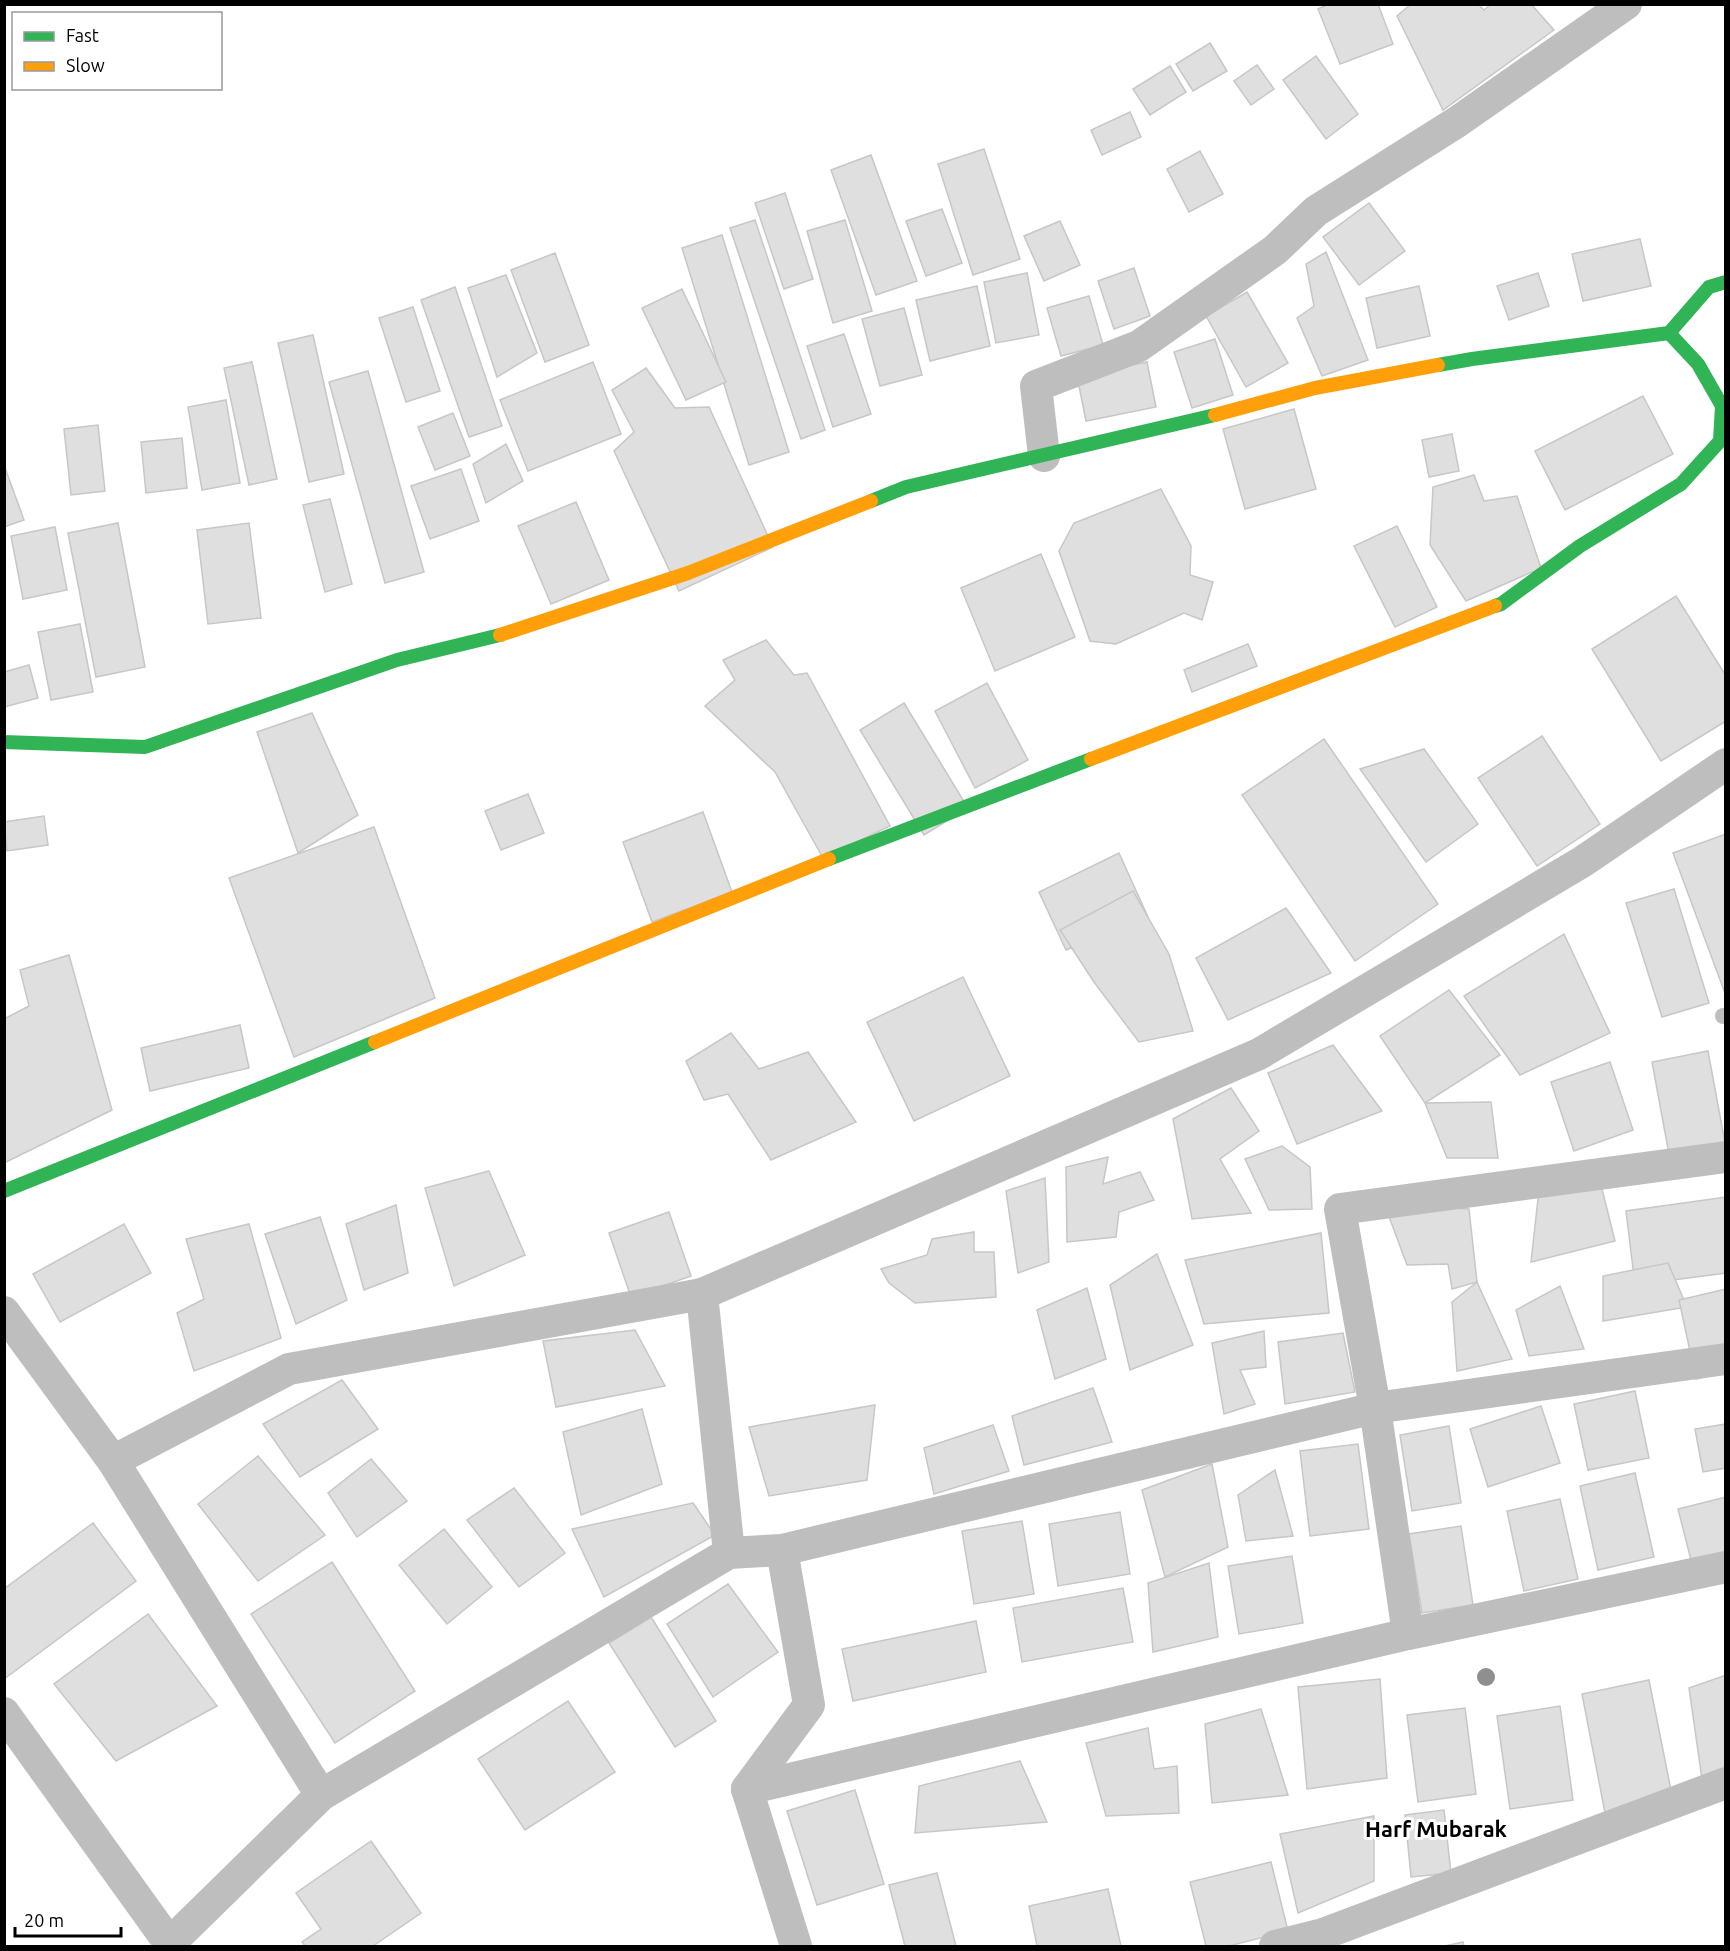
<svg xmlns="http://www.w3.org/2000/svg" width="1730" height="1951" font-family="Ubuntu,sans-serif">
	<rect width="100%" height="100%" fill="#fff"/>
	<g fill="#dfdfdf" stroke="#c7c7c7" stroke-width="1.5">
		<polygon points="1329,4 1378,4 1393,44 1340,64 1318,9"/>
		<polygon points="1411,4 1478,4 1484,10 1491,4 1531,4 1554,30 1443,110 1397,16"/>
		<polygon points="1210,43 1227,71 1193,91 1176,64"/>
		<polygon points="1316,56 1358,114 1326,139 1283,80"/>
		<polygon points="1257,65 1274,89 1251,105 1234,81"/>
		<polygon points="1170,66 1186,92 1150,115 1133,89"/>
		<polygon points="1130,112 1141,137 1102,155 1091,130"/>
		<polygon points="984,149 1020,259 973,275 938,164"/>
		<polygon points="1200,151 1223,194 1189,212 1167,169"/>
		<polygon points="871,155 917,281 876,295 831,170"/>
		<polygon points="785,193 813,279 784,289 755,203"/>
		<polygon points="1369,203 1405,251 1359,285 1323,237"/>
		<polygon points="942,209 962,263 926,276 906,221"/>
		<polygon points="755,220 825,430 801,439 730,228"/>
		<polygon points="845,220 872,311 833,323 807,231"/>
		<polygon points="1060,221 1080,265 1044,281 1024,236"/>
		<polygon points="722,235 789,452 749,465 682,248"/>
		<polygon points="1640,239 1651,286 1583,301 1572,254"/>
		<polygon points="1326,252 1368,360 1322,376 1297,318 1314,306 1306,264"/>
		<polygon points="555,253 589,345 545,362 511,270"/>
		<polygon points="1134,268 1150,316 1114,329 1098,281"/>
		<polygon points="1027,273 1039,335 996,343 984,282"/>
		<polygon points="1538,273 1549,306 1509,320 1497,286"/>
		<polygon points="506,275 537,353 497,377 468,288"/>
		<polygon points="977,286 990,346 930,361 916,300"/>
		<polygon points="1419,286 1430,336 1377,348 1366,298"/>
		<polygon points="455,287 502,426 469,437 421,300"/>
		<polygon points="682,289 726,382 686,400 642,308"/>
		<polygon points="1247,292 1288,363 1246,387 1206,316"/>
		<polygon points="1089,296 1103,345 1061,356 1047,308"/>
		<polygon points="413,307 440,391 406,402 379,318"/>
		<polygon points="904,308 922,375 880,386 862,319"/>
		<polygon points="844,334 871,414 833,427 807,346"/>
		<polygon points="313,335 344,474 309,482 278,343"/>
		<polygon points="1215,339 1233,395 1192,408 1174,352"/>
		<polygon points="252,362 277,479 249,485 224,368"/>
		<polygon points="593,362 621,434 528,471 500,400"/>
		<polygon points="1147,362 1156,407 1086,421 1077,376"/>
		<polygon points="646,368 675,408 709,407 773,547 679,591 614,451 634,432 612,390"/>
		<polygon points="368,371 424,572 385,583 329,382"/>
		<polygon points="1643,396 1673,454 1565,510 1535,451"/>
		<polygon points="226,400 240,483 202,490 188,407"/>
		<polygon points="1294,409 1316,489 1245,509 1223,429"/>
		<polygon points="453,413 470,456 435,470 418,427"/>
		<polygon points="98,425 105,491 71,495 64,429"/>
		<polygon points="1452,434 1459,471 1429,477 1422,440"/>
		<polygon points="182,438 187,488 146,493 141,442"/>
		<polygon points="506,444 523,481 486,503 473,464"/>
		<polygon points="4,465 24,520 4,527"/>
		<polygon points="461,469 479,521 430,539 411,486"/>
		<polygon points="1474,475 1484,501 1517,496 1541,568 1466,601 1430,545 1433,487"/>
		<polygon points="1161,489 1191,546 1190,575 1213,582 1202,620 1184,613 1116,644 1090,641 1059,551 1074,523"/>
		<polygon points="330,499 352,584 325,592 303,505"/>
		<polygon points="576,502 609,580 551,604 518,526"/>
		<polygon points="118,523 145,667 96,677 68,533"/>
		<polygon points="249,523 261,618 208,624 197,530"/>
		<polygon points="1397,526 1437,607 1395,627 1354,546"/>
		<polygon points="55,527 67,590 23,599 11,536"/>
		<polygon points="1041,554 1075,637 995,671 961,588"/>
		<polygon points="1676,596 1726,676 1726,721 1661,761 1592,649"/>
		<polygon points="80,624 93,692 51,700 38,632"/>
		<polygon points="766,640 794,675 807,673 890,826 823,858 775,772 705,706 735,680 723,660"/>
		<polygon points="1248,644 1257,666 1192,692 1184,670"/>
		<polygon points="29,665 38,698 4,707 4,672"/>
		<polygon points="987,683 1028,760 975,788 935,711"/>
		<polygon points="904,703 968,808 924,835 860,730"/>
		<polygon points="312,713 358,815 298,853 257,732"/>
		<polygon points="1542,736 1600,824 1537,866 1478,778"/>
		<polygon points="1324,739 1438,904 1355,961 1242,795"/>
		<polygon points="1424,749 1478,824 1426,862 1360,769"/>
		<polygon points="528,794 544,833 501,850 485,811"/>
		<polygon points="703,812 732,892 652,922 623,842"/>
		<polygon points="44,816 48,845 7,851 4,822"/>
		<polygon points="374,827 435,998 294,1057 229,878"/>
		<polygon points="1726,834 1726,996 1673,853"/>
		<polygon points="1119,853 1148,917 1066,950 1039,892"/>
		<polygon points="1674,889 1709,1003 1662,1017 1626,903"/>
		<polygon points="1133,891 1169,954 1193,1031 1139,1042 1094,982 1060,930"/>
		<polygon points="1286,908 1331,973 1228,1020 1196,958"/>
		<polygon points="1564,934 1610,1033 1520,1075 1464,996"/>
		<polygon points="69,955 112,1110 4,1163 4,1019 29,1006 20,970"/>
		<polygon points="963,977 1010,1076 914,1121 867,1022"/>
		<polygon points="1449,990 1500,1055 1425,1103 1380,1036"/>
		<polygon points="240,1025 249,1068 150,1091 141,1048"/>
		<polygon points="731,1033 759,1069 808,1052 856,1122 771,1160 728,1094 704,1100 686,1061"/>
		<polygon points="1333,1045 1382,1111 1297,1144 1268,1073"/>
		<polygon points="1708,1051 1725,1143 1669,1154 1652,1062"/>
		<polygon points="1610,1062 1633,1130 1574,1151 1551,1082"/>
		<polygon points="1231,1088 1259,1131 1220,1159 1251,1213 1192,1219 1173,1119"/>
		<polygon points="1491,1102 1498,1158 1447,1158 1425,1103"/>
		<polygon points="1282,1146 1310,1167 1312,1209 1269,1210 1245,1159"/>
		<polygon points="1108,1157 1103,1184 1140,1172 1154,1200 1119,1212 1116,1237 1067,1242 1066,1167"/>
		<polygon points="489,1171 525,1255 454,1286 425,1188"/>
		<polygon points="1598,1173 1615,1241 1531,1262 1540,1181"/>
		<polygon points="1045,1178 1049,1262 1018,1273 1006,1191"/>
		<polygon points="1726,1197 1726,1273 1635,1285 1626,1211"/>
		<polygon points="1384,1203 1469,1209 1477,1282 1452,1289 1448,1264 1407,1265"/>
		<polygon points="396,1205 408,1273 364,1290 346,1224"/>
		<polygon points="669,1212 691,1276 631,1297 609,1233"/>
		<polygon points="320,1217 347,1300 296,1324 265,1234"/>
		<polygon points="124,1224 151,1273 60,1322 33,1274"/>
		<polygon points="249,1224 281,1338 194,1371 177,1313 204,1299 186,1239"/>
		<polygon points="974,1232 974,1252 994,1252 996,1297 915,1303 889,1283 881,1269 927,1255 932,1239"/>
		<polygon points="1321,1233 1329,1313 1204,1324 1185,1260"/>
		<polygon points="1157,1254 1193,1345 1130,1370 1110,1285"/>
		<polygon points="1668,1263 1687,1307 1603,1321 1603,1276"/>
		<polygon points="1477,1282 1512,1359 1457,1371 1452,1302"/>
		<polygon points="1560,1286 1584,1349 1529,1356 1516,1310"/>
		<polygon points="1087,1288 1106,1359 1055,1379 1037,1310"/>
		<polygon points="1726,1289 1726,1372 1696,1379 1679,1300"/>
		<polygon points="635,1330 665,1386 556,1407 543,1341"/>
		<polygon points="1264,1331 1266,1367 1240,1370 1255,1404 1224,1414 1212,1343"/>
		<polygon points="1343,1333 1355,1392 1285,1404 1278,1342"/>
		<polygon points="342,1380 378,1429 300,1477 263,1424"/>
		<polygon points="1093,1388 1112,1442 1024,1465 1012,1416"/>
		<polygon points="1635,1391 1649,1458 1588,1470 1574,1404"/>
		<polygon points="875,1405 867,1480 769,1496 749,1427"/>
		<polygon points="1541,1406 1560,1463 1488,1487 1470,1429"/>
		<polygon points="642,1409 662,1484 581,1515 563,1432"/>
		<polygon points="1726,1424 1726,1468 1703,1472 1695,1429"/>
		<polygon points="993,1425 1009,1471 934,1494 924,1448"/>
		<polygon points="1449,1426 1461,1503 1412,1511 1400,1435"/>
		<polygon points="1358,1444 1369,1529 1310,1536 1300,1451"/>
		<polygon points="258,1456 325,1535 258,1581 198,1504"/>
		<polygon points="371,1459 407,1501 357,1537 328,1493"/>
		<polygon points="1212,1464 1228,1547 1165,1577 1142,1490"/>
		<polygon points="1275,1470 1293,1536 1246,1541 1238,1495"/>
		<polygon points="1635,1473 1654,1557 1598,1570 1580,1486"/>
		<polygon points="514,1488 565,1553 519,1587 467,1520"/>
		<polygon points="1726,1497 1726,1555 1692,1564 1678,1509"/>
		<polygon points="1560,1499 1578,1579 1524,1591 1507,1511"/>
		<polygon points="693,1503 715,1535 604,1597 572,1529"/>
		<polygon points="1120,1512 1130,1574 1058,1586 1049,1524"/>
		<polygon points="1022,1521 1034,1594 974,1604 962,1531"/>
		<polygon points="93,1523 136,1581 4,1679 4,1589"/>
		<polygon points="1461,1526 1473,1605 1422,1613 1409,1534"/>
		<polygon points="444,1529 492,1587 447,1624 399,1565"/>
		<polygon points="1292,1556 1303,1623 1239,1634 1228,1566"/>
		<polygon points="332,1562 415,1691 335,1743 251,1614"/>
		<polygon points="1209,1563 1218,1637 1153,1652 1148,1583"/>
		<polygon points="728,1584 778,1652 713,1697 667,1624"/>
		<polygon points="1123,1588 1133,1642 1022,1662 1013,1608"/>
		<polygon points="148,1614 217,1706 116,1761 54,1684"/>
		<polygon points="651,1617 716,1721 675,1747 609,1643"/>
		<polygon points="976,1621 986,1672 853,1701 842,1649"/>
		<polygon points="1726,1675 1726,1793 1705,1800 1689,1688"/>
		<polygon points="1380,1679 1387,1778 1307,1789 1298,1687"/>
		<polygon points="1649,1680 1674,1805 1606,1818 1582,1694"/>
		<polygon points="568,1701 615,1772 525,1830 478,1759"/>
		<polygon points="1560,1706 1573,1800 1510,1809 1497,1716"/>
		<polygon points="1465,1708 1476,1794 1418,1802 1407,1715"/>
		<polygon points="1261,1709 1288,1795 1212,1803 1205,1724"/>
		<polygon points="1148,1728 1154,1769 1177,1766 1179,1813 1106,1816 1086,1743"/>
		<polygon points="1020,1761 1047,1822 915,1833 919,1786"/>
		<polygon points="855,1790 884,1884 817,1905 787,1811"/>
		<polygon points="1444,1810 1451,1873 1411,1877 1405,1815"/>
		<polygon points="1374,1816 1374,1881 1298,1913 1280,1834"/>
		<polygon points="371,1841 421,1913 373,1946 305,1946 302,1942 321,1929 296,1893"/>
		<polygon points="1271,1862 1288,1931 1229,1946 1206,1946 1190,1882"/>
		<polygon points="937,1873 956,1946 905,1946 889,1885"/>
		<polygon points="1108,1889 1121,1946 1037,1946 1029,1906"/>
		<polygon points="1463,1942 1464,1946 1445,1946"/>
	</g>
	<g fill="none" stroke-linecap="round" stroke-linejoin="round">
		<polyline stroke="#bebebe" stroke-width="16" points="1723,1016 1726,1016"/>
		<g stroke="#bebebe" stroke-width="32">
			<polyline points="1044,456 1036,386 1139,346 1275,250 1316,211 1457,122 1626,4"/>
			<polyline points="702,1294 729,1553"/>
			<polyline points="4,1312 113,1461 321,1795"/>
			<polyline points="113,1461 289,1369 702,1294 1259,1054 1582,862 1726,764"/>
			<polyline points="1408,1634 1375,1408 1340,1209 1726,1157"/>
			<polyline points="4,1713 170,1944"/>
			<polyline points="747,1789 1408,1634 1726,1567"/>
			<polyline points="747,1789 809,1705 782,1550"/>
			<polyline points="747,1789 796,1946"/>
			<polyline points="167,1946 321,1795 729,1553 782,1550 1375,1408 1726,1359"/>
			<polyline points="1275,1946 1323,1934 1726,1783"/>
		</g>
		<g stroke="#30b455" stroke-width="14">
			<polyline points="1438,365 1472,359 1669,333 1709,287 1726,282"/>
			<polyline points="871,501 906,487 1215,415"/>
			<polyline points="1495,606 1501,604 1580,546 1681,484 1720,441 1722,406 1698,364 1669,333"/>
			<polyline points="4,742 145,747 397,660 500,635"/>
			<polyline points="829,859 1091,759"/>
			<polyline points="4,1191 375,1042"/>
		</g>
		<g stroke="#ff9f0a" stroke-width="14">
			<polyline points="1215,415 1315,388 1438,365"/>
			<polyline points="500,635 688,573 871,501"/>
			<polyline points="1091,759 1495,606"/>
			<polyline points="375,1042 829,859"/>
		</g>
	</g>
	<circle fill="#8f8f8f" cx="1486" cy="1677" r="9"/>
	<g text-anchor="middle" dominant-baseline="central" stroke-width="6" stroke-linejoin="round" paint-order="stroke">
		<g font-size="22" font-weight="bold" fill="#000" stroke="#fff">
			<text x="1436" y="1828">Harf Mubarak</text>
		</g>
	</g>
	<rect width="1730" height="1951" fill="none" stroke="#000000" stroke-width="12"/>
	<rect x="12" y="12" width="210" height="78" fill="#ffffff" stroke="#999999" stroke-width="1.5"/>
	<rect x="24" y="32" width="30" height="9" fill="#30b455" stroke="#999999" stroke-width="1.5"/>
	<text x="66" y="42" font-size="18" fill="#000000">Fast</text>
	<rect x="24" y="62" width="30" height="9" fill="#ff9f0a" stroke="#999999" stroke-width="1.5"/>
	<text x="66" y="72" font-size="18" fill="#000000">Slow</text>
	<path d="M15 1927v9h106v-9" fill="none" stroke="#000000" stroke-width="3"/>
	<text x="24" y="1927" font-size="18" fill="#000000" stroke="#ffffff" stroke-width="4.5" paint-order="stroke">20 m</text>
</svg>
